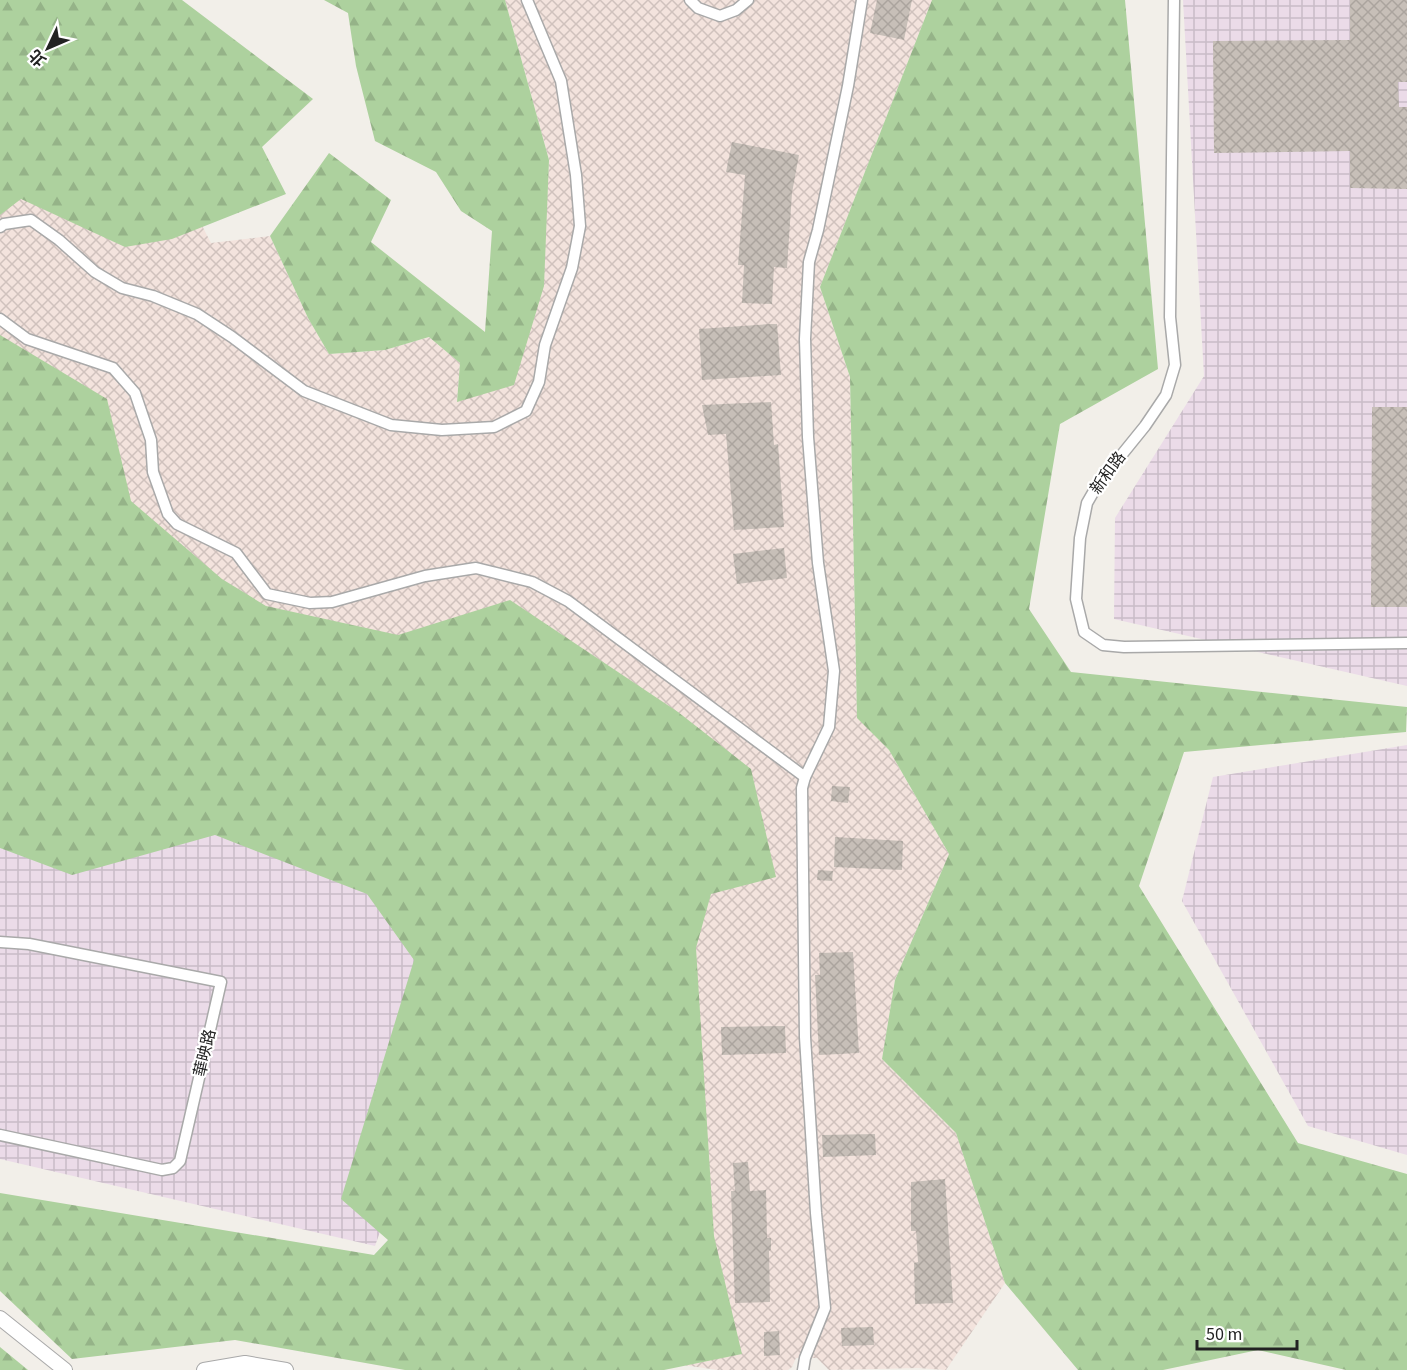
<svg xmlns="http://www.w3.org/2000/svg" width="1407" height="1370" font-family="'Source Sans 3','Noto Sans TC',sans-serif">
	<defs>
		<pattern id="industrial-grid" width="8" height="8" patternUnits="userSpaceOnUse" patternTransform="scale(1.5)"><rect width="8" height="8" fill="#ebdbe8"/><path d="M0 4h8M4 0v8" fill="none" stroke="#c9bcc7"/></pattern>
		<pattern id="military-cross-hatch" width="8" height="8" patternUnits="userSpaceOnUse" patternTransform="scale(1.5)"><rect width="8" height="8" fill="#f3e3dd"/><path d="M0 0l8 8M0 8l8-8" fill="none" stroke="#d0c2bd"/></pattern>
		<pattern id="forest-firs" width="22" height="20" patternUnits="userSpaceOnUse" patternTransform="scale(1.5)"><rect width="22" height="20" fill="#add19e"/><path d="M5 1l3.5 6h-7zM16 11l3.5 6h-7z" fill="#95b388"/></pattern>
		<pattern id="building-cross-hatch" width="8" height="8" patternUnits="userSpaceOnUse" patternTransform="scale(1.5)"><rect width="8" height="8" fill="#c7bfb8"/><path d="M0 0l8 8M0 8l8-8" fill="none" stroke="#aba49e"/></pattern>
	</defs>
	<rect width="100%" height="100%" fill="#f2efe9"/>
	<g fill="url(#industrial-grid)">
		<polygon points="1183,0 1407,0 1407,686 1114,619 1115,518 1204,376"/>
		<polygon points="1407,745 1407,1155 1308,1126 1182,901 1213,777"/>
		<polygon points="192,806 498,900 375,1246 0,1159 0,830"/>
	</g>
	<polygon fill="url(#military-cross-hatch)" points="505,0 932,0 820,287 850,377 857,717 889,750 949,854 895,980 882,1059 956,1133 1005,1283 946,1370 918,1368 829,1370 817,1358 796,1358 792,1367 788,1370 718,1370 683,1365 620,1103 0,459 0,153 195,212 211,243 270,236 308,318 329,354 385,350 429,337 460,363 457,402 546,216 549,160"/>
	<g fill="url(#forest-firs)">
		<polygon points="0,0 182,0 313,99 262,147 286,194 172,239 125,247 21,199 0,215"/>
		<polygon points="324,0 505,0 549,160 544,286 514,385 457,402 460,363 429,337 385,350 329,354 308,318 270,236 329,153 391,200 371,242 485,332 492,231 461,211 436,172 375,141 356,66 348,13"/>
		<polygon points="932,0 1125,0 1158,369 1060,424 1029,609 1071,672 1407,707 1406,732 1184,752 1139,886 1298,1143 1407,1174 1407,1370 1346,1370 1258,1350 1163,1370 1078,1370 1005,1283 956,1133 882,1059 895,980 949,854 889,750 857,718 850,377 820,287"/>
		<polygon points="0,335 107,399 131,501 222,579 266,606 398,635 510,600 678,712 751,769 776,877 711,894 696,948 714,1236 742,1354 664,1370 405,1370 235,1340 72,1359 0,1291 0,1193 374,1255 388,1240 341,1199 414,960 367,894 215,835 72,875 0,848"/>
		<polygon points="0,1347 28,1370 0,1370"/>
	</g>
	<g fill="url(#building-cross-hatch)">
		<polygon points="877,0 912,0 904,40 870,33"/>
		<polygon points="1350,0 1407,0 1407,82 1398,82 1399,107 1407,107 1407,189 1350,188 1350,151 1214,153 1213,41 1350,40"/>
		<polygon points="732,142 799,155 792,193 787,268 774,267 772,304 742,303 744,265 738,265 745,175 726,172"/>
		<polygon points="770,324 777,324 781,375 702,380 699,329"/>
		<polygon points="771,402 774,445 778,444 784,527 734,530 726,434 708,435 702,405"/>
		<polygon points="1372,407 1407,407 1407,607 1371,607"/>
		<polygon points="784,548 787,578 737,584 733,554"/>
		<polygon points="832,786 850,787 848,803 831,801"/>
		<polygon points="835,837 903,841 902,870 834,867"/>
		<polygon points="818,870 833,871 832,881 817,880"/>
		<polygon points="853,952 859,1053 819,1055 815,975 820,975 819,953"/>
		<polygon points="785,1026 786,1053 722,1055 721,1027"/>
		<polygon points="875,1134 876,1155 823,1157 822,1135"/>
		<polygon points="748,1162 750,1191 766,1190 767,1238 771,1238 771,1250 769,1251 770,1302 735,1303 731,1191 735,1191 733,1163"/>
		<polygon points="945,1179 953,1303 915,1304 914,1263 918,1262 916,1231 911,1231 911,1182"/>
		<polygon points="873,1327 874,1345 842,1346 841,1328"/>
		<polygon points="779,1331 780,1355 764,1356 764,1332"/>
	</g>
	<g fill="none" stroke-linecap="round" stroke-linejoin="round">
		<defs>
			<g id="minor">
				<polyline points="690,0 698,8 720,16 736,10 748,0"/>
				<polyline points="1174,0 1170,317 1175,365 1166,395 1145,426 1098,484 1087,503 1080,538 1076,599 1084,632 1103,645 1124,647 1407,643"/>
				<polyline points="0,227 4,224 31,220 59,240 95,272 122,288 153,296 197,314 232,337 304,391 391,425 442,430 494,427 526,411 539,382 545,345 572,268 580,226 576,175 561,81 527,0"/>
				<polyline points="0,319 27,339 113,368 135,393 151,440 153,472 168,514 177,524 236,553 267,594 310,603 332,602 425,576 476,568 532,582 568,601 805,777"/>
				<polyline points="0,942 29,944 221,982 180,1161 173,1168 162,1170 0,1135"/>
				<polyline points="803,1370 805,1358 825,1308 816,1213 805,1037 802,788 805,777 829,727 834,671 818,563 808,437 805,339 809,262 818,230 848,86 862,0"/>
			</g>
			<g id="tertiary">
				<polyline points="0,1318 65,1370"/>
				<polyline points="204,1370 245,1363 286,1370"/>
			</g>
		</defs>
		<use href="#minor" stroke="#a9a9a9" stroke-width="13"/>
		<use href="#tertiary" stroke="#a9a9a9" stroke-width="16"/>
		<use href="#minor" stroke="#fff" stroke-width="10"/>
		<use href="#tertiary" stroke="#fff" stroke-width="14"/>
	</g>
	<g text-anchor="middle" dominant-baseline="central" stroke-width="4.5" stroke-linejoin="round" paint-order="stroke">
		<g font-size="16" fill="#222" stroke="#fff">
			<text transform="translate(1108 473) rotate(-54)">新和路</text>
			<text transform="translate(205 1053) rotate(-77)">華映路</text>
		</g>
	</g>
	<g transform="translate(48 48) rotate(226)" stroke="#ffffff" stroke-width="4.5" paint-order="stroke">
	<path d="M0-4.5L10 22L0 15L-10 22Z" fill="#222222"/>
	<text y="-9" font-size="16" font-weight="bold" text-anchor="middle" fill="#222222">北</text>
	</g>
	<path d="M1197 1340v9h100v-9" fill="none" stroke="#222222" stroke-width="3"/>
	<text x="1206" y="1340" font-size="18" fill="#222222" stroke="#ffffff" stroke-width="4.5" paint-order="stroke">50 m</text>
</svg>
